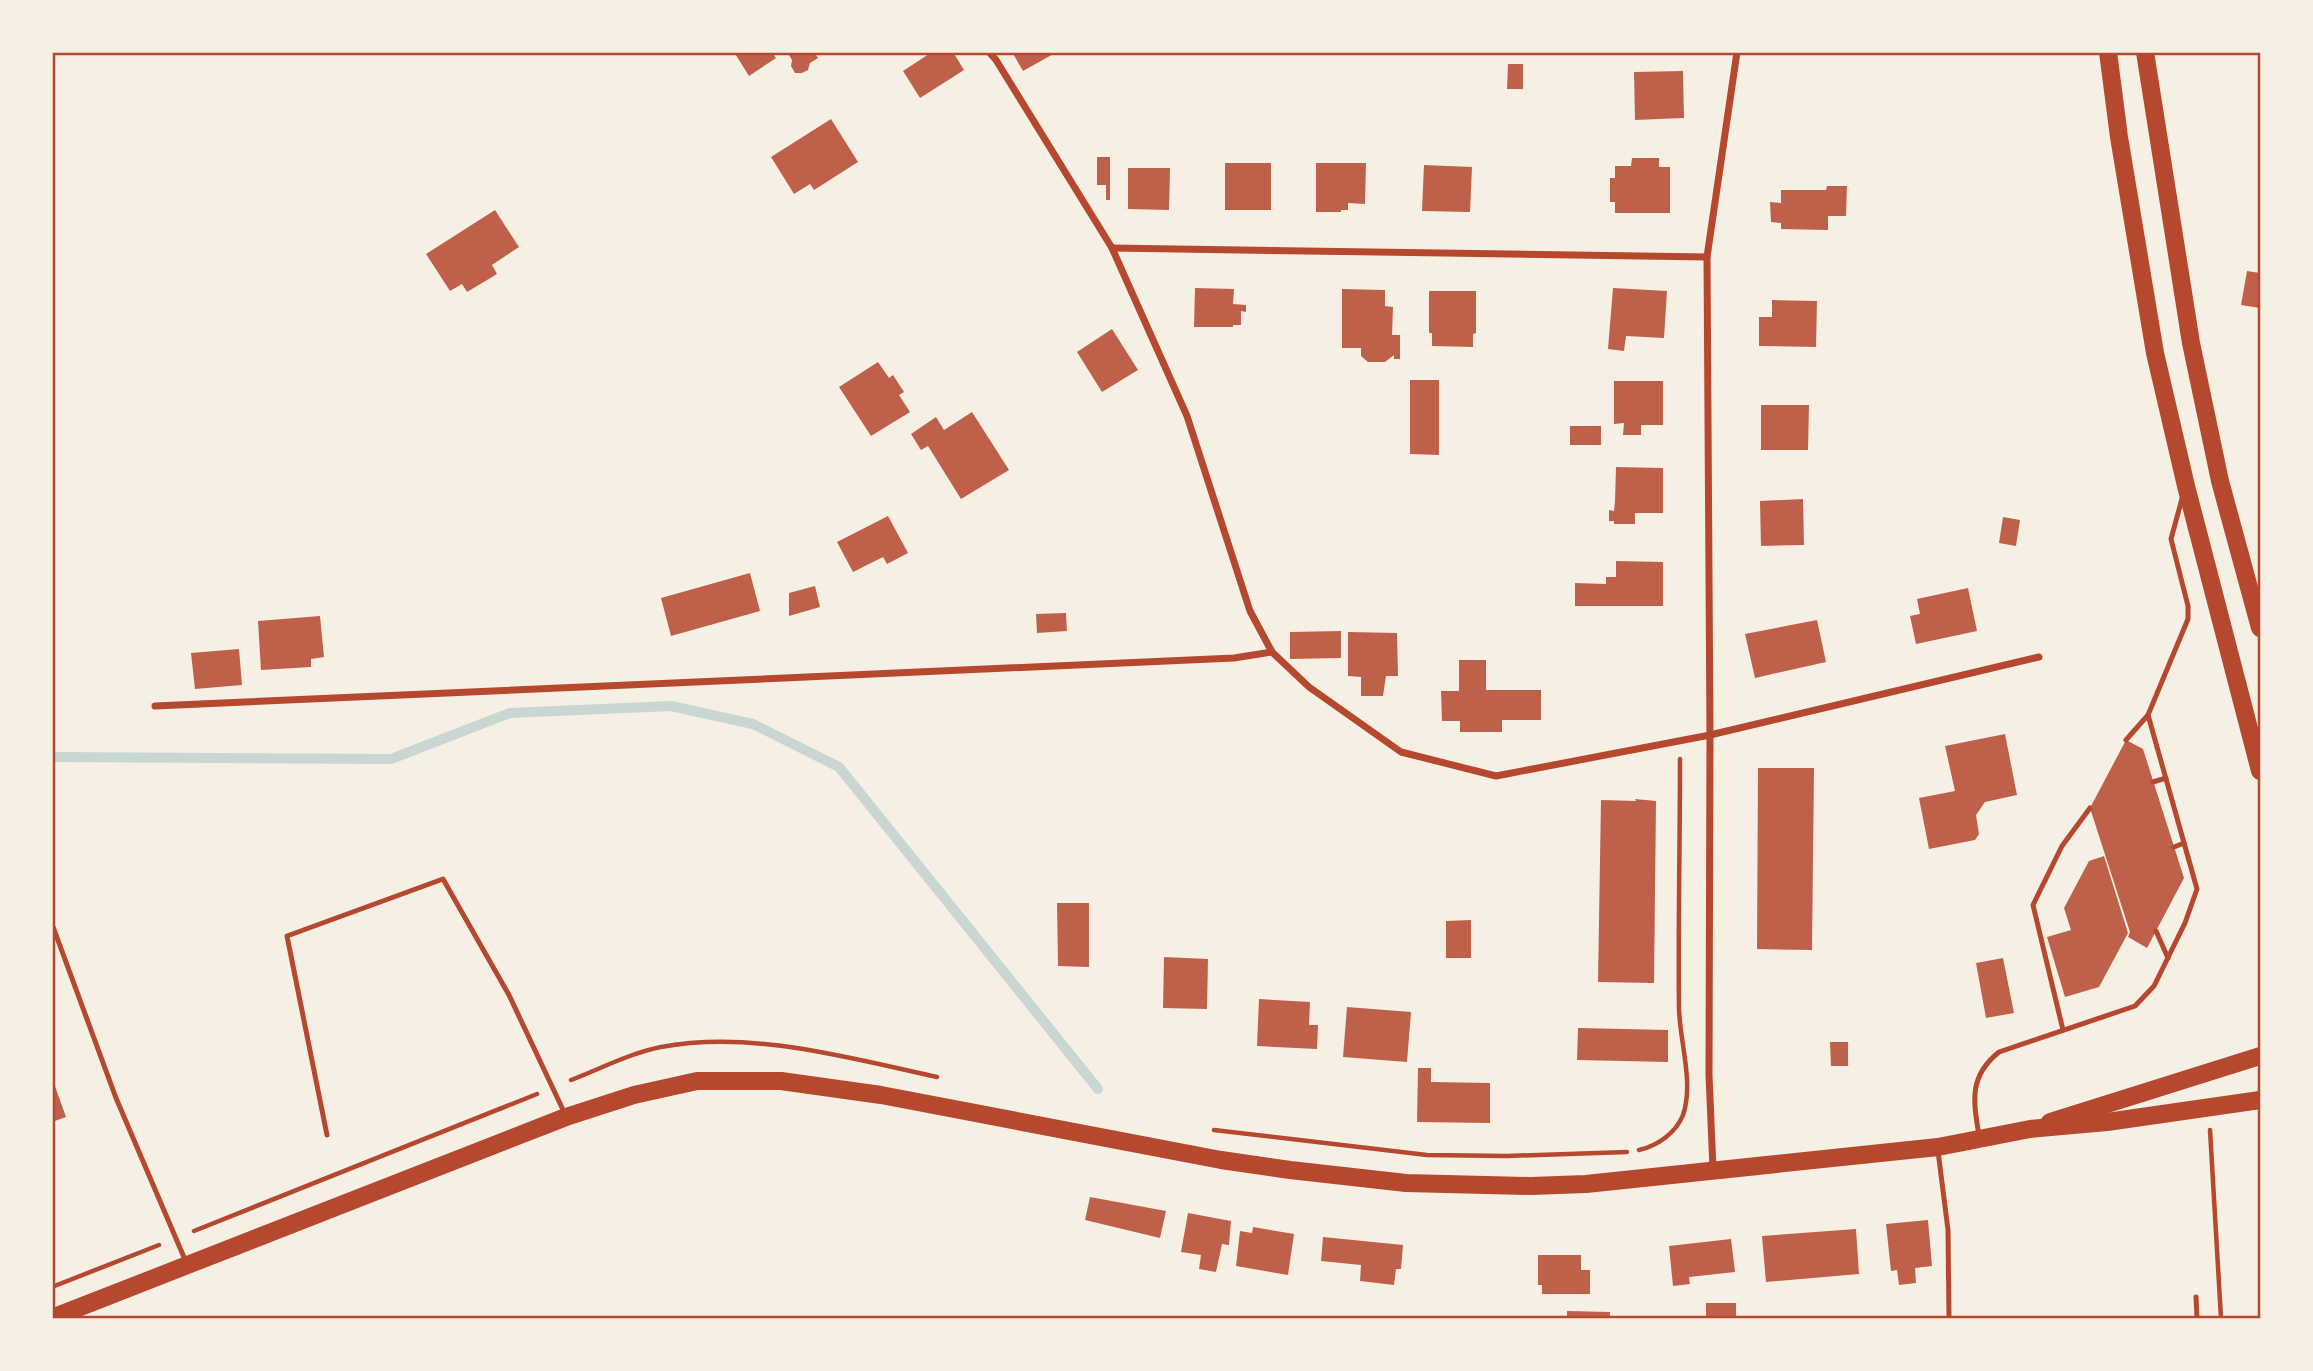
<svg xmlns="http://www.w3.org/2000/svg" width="2313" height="1371" font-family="'Crimson Pro',serif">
	<rect width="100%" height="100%" fill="#f6efe4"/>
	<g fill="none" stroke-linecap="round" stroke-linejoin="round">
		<polyline stroke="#c9d6d2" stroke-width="10" points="52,757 391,759 510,713 671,706 753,724 839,767 1098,1089"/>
	</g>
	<g fill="#bf614a">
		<polygon points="734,52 772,52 776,58 749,76"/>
		<polygon points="787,52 814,52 818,58 810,63 808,70 802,73 795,73 791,66 792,60"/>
		<polygon points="932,52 953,52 964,70 920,98 903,71"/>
		<polygon points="1012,52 1057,52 1023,71"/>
		<polygon points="1508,64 1523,64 1523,89 1507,89"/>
		<polygon points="1683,71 1684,118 1635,120 1634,72"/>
		<polygon points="831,119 858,162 814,190 810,184 794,194 771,157"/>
		<polygon points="1097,157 1110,157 1110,200 1106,200 1106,185 1097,185"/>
		<polygon points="1632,158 1659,158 1659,167 1670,167 1670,213 1615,213 1615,202 1610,202 1610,178 1615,178 1615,166 1631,166"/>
		<rect x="1225" y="163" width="46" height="47"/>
		<polygon points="1316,163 1366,163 1365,204 1348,203 1348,210 1341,210 1341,212 1316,212"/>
		<polygon points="1424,165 1472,167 1470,212 1422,211"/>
		<polygon points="1128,168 1170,168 1169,210 1128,209"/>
		<polygon points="1827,186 1847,186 1846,216 1828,216 1828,230 1781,229 1781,223 1771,222 1770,202 1781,203 1781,190 1826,190"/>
		<polygon points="495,210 519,247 492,265 497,274 467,292 462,284 450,291 426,254"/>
		<polygon points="2247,271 2260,273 2260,308 2241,305"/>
		<polygon points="1195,288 1234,289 1233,304 1246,305 1246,312 1241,311 1241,325 1233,325 1233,327 1194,327"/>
		<polygon points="1613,288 1667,291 1664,338 1626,336 1624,351 1608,349"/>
		<polygon points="1342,289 1385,290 1385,306 1393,307 1392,335 1400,335 1400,359 1394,359 1394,355 1385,362 1368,362 1361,356 1361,348 1342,348"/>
		<polygon points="1429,291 1476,291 1476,333 1473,334 1473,347 1432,346 1432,333 1429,333"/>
		<polygon points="1772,300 1817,301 1816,347 1759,346 1759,317 1772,317"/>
		<polygon points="1112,329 1138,370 1102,392 1077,352"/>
		<polygon points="878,362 889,378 893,375 904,392 899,395 910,412 871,436 839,387"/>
		<polygon points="1410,380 1439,380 1439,455 1410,454"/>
		<polygon points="1614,381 1663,381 1663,425 1641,425 1641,435 1623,435 1624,423 1614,424"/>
		<polygon points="1761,405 1809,405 1808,450 1761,450"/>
		<polygon points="972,412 1009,470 961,499 928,446 921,450 911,434 936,417 944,430"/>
		<rect x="1570" y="426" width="31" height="19"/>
		<polygon points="1616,467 1663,468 1663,513 1635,513 1635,524 1614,524 1614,521 1609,521 1609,510 1614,511 1615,501"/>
		<polygon points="1803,499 1804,545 1761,546 1760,501"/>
		<polygon points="888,516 908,553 887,564 883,557 853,572 837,542"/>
		<polygon points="2003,517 2020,520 2016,546 1999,543"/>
		<polygon points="1616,561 1663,562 1663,606 1575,606 1575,583 1606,584 1606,577 1616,577"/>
		<polygon points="750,573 760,611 671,636 661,598"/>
		<polygon points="815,586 820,607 789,616 789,593"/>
		<polygon points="1968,588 1977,631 1916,644 1910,616 1920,614 1917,599"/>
		<polygon points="1066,613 1067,631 1037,633 1036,614"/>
		<polygon points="320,616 324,657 311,659 311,667 261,670 258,621"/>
		<polygon points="1817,620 1826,662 1755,678 1745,634"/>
		<polygon points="1341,631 1341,658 1290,659 1290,632"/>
		<polygon points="1348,632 1397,633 1398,676 1386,676 1383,696 1361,696 1361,677 1348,676"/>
		<polygon points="239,649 242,685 195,689 191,653"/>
		<polygon points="1459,660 1486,660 1486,690 1541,690 1541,720 1502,720 1502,732 1460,732 1460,721 1442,721 1441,691 1459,691"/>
		<polygon points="2005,734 2017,795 1985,802 1976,815 1979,834 1975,840 1929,849 1919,798 1955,791 1945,746"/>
		<polygon points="2126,740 2143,749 2184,878 2147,948 2128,937 2130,932 2090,808"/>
		<polygon points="1758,768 1814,768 1812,950 1757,949"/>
		<polygon points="1635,799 1656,801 1654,983 1598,982 1601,800 1636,801"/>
		<polygon points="2104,856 2128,933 2099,987 2065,997 2047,937 2071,930 2064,908 2089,861"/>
		<polygon points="1057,903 1089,903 1089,967 1058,966"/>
		<polygon points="1471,920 1471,958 1446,958 1446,921"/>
		<polygon points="1164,957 1208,959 1207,1009 1163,1008"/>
		<polygon points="2003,958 2014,1013 1986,1018 1976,963"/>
		<polygon points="1259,999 1310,1002 1309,1025 1318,1025 1317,1049 1257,1046"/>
		<polygon points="1347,1007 1411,1012 1407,1062 1343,1057"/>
		<polygon points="1578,1028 1668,1030 1668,1062 1577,1060"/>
		<polygon points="1830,1042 1848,1042 1848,1066 1831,1066"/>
		<polygon points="1418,1068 1431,1068 1431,1082 1490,1083 1490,1123 1417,1122"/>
		<polygon points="52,1078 66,1117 52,1122"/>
		<polygon points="1090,1197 1166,1211 1160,1238 1085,1220"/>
		<polygon points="1188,1213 1231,1221 1229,1245 1222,1244 1216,1272 1199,1269 1201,1255 1181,1252"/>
		<polygon points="1928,1220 1932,1266 1915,1268 1916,1283 1899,1285 1897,1270 1891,1271 1886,1224"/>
		<polygon points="1253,1227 1294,1234 1288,1275 1236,1266 1240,1231 1252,1233"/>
		<polygon points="1856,1229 1859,1274 1766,1282 1762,1236"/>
		<polygon points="1323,1237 1403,1245 1401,1269 1396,1269 1394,1285 1360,1281 1361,1265 1321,1261"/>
		<polygon points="1731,1239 1735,1272 1689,1277 1690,1284 1673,1286 1669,1246"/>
		<polygon points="1538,1255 1581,1255 1581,1270 1590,1270 1590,1294 1542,1294 1542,1285 1538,1285"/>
		<rect x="1706" y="1303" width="30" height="15"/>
		<polygon points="1567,1311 1610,1312 1610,1318 1567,1318"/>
	</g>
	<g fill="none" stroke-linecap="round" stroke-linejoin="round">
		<g stroke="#b5482f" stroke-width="4.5">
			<path d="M571,1080C600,1069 630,1053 661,1047C752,1030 849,1058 937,1077"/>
			<polyline points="1214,1130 1427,1155 1507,1156 1627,1152"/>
			<polyline points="2210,1130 2221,1318"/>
			<path d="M1639,1150C1657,1146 1676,1133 1683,1115C1694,1083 1680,1043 1679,1009C1678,926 1680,843 1680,759"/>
			<polyline points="194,1231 537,1094"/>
			<polyline points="52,1287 159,1245"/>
		</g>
		<g stroke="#b5482f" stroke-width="5">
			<polyline points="2126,740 2148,715 2188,619 2188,606 2171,539 2183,495"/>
			<polyline points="2153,782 2166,778"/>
			<polyline points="2174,847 2184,843"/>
			<polyline points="52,924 116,1098 186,1262"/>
			<polyline points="2156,931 2168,958"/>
			<polyline points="2063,1030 2033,905 2062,846 2090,808"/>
			<polyline points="327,1135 287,936 443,879 509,995 565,1114"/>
			<path d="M1979,1135C1973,1100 1969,1076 1999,1052L2135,1006L2154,986L2185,923L2197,889L2148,715"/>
			<polyline points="1938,1151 1948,1230 1949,1318"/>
			<polyline points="2196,1297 2197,1318"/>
		</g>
		<g stroke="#b5482f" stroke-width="7">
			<polyline points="989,52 996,60 1112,248 1187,416 1250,611 1272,652 1309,687 1401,752 1496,776 1710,735 2039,657"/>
			<polyline points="1112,248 1707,257"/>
			<polyline points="155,706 1234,658 1272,652"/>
			<polyline points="1713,1169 1709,1075 1710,735 1707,257 1737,52"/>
		</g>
		<g stroke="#b5482f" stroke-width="18">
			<polyline points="2108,52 2119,137 2155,353 2186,486 2260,771"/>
			<polyline points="2145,52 2191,343 2220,481 2260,628"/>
			<polyline points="2050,1122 2260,1056"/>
			<polyline points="52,1318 566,1117 634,1095 697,1081 781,1081 881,1095 1221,1160 1290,1170 1406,1183 1531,1186 1586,1184 1938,1147 2030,1129 2107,1122 2260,1100"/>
		</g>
	</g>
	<rect width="2313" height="1371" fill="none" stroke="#f6efe4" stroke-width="108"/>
	<rect x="54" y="54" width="2205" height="1263" fill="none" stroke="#b5482f" stroke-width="2.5"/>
</svg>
